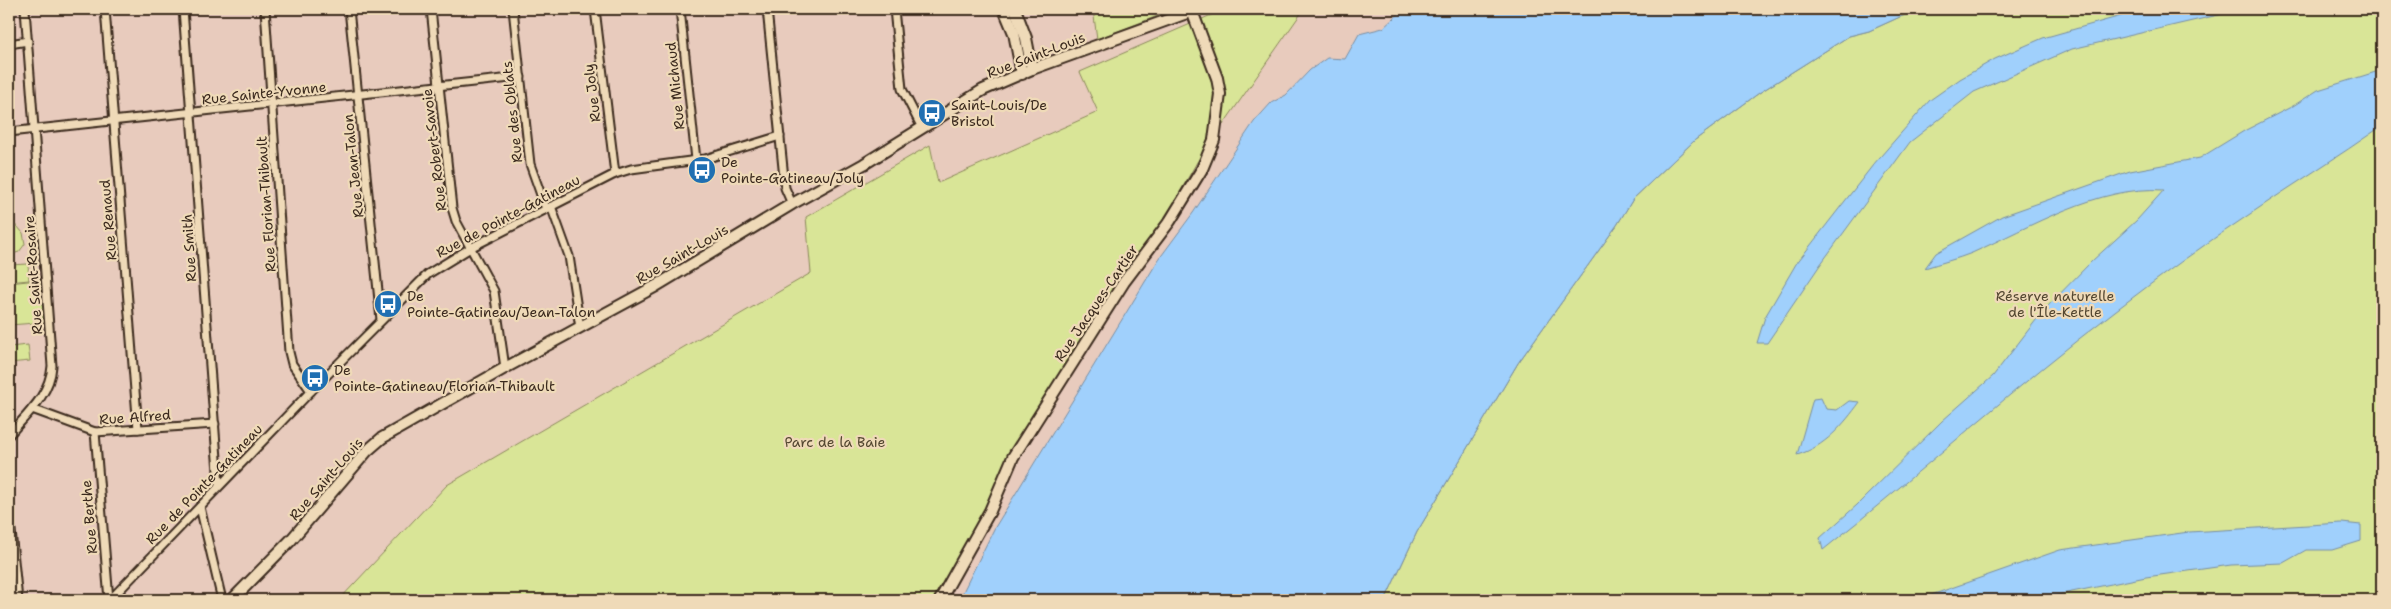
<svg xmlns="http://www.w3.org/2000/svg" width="2391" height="609" font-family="'Shantell Sans',sans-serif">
	<rect width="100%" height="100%" fill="#e8cbbd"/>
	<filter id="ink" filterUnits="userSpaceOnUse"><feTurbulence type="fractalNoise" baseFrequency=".02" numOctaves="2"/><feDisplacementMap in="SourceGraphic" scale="10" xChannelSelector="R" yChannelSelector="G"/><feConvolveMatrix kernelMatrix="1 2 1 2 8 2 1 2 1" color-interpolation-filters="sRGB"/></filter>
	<g filter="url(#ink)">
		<g fill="#d9e597" stroke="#8a885a">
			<polygon points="1093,9 1176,9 1097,39"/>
			<polygon points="1225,9 1304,9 1197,162 1155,236 1011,452 984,511 935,600 339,600 447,485 811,273 806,217 930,145 938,183 1098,112 1080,72"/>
			<polygon points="1929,9 2382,9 2382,600 1385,600 1417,532 1518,363 1617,225 1633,199 1695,140 1759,93 1849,36 1869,31 1902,16"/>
			<polygon points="17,226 23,233 25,244 19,252 9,255 9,227"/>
			<polygon points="28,264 29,280 9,282 9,265"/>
			<polygon points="46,279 49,322 9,325 9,283"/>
			<polygon points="28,345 30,361 9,363 9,347"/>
		</g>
		<g fill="#a0d0fc" stroke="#788ea3">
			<polygon points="1404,9 1929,9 1902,16 1869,31 1849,36 1759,93 1695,140 1633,199 1617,225 1518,363 1417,532 1385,600 959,600 994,529 1159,259 1193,213 1254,122 1271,103 1286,95 1310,70 1327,58 1345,59 1359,34 1383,28"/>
			<polygon points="2146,9 2244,9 2072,49 1974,92 1910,142 1820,265 1767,343 1757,343 1765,317 1796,264 1873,165 1930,100 1960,79 1995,59 2043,38"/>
			<path d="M2382,70V126C2338,157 2292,185 2247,216C2202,246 2158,278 2115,311C2015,387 1921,472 1823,550L1820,538L1857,505L1942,421L1993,376L2043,311L2092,261L2137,220L2164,190C2099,185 2030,227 1972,253C1957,259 1940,263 1925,268L1936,253L2002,216L2130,171L2200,158L2244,131L2293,106L2318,90Z"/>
			<path d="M1821,398L1826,409L1837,410L1849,401L1860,402C1843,425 1825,447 1797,455L1813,399Z"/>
			<polygon points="2342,523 2361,525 2361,541 2332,550 2306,550 2283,563 2231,565 2146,577 2042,598 1917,600 2060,550 2189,532"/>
		</g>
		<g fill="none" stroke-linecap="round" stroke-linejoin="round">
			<defs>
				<g id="street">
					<polyline points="105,9 138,429"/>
					<polyline points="183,9 219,485"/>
					<polyline points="265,9 289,352 292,364 311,391"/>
					<polyline points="349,9 381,320"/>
					<polyline points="431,9 452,208 456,221 494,291 505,368"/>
					<polyline points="513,9 530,164 546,209"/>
					<polyline points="595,9 615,174"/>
					<polyline points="680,9 696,160"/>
					<polyline points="767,9 785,188 792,204"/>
					<polyline points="894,9 902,89 922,128"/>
					<polyline points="9,44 28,41"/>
					<polyline points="9,132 521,77"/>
					<polyline points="551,206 569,256 580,328"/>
					<polyline points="32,409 95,432 215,424"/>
					<polyline points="95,432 109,600"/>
					<path d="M9,435C27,414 50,395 52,366L25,9"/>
					<polyline points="200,507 222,600"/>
					<polyline points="9,511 18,600"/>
					<polyline points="110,600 311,391 428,274 472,247 615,174 631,169 705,159 780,136"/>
				</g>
				<g id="secondary">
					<polyline points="1004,9 1014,33 1022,74"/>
					<polyline points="1015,9 1026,38 1032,69"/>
					<polyline points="232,600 291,540 367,451 382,438 505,368 656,286 792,204 864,164 983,90 1032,69 1198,9"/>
					<polyline points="940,600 990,511 1013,457 1124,282 1170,221 1202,169 1214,140 1220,94 1217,78 1192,11"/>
				</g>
			</defs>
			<use href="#street" stroke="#3b2a1e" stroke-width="11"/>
			<use href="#secondary" stroke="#3b2a1e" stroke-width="14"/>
			<use href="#street" stroke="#efdab8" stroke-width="7"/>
			<use href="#secondary" stroke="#efdab8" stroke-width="10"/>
		</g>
	</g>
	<defs>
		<symbol id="bus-disc" viewBox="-11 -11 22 22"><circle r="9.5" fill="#1f6fb2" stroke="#efdab8"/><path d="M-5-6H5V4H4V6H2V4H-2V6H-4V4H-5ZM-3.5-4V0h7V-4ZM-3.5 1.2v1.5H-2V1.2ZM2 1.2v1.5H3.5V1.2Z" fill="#fff"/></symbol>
	</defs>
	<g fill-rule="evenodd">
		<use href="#bus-disc" x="916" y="97" width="32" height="32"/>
		<use href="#bus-disc" x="686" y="154" width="32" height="32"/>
		<use href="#bus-disc" x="372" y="288" width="32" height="32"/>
		<use href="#bus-disc" x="299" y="362" width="32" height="32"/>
	</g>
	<g text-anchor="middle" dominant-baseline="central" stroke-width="4.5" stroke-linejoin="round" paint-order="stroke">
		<g font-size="14" fill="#3b2a1e" stroke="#efdab8">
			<text transform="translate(1036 55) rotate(-21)">Rue Saint-Louis</text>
			<text transform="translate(675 86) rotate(-96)">Rue Michaud</text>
			<text transform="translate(264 93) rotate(-6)">Rue Sainte-Yvonne</text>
			<text transform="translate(592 93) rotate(-97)">Rue Joly</text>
			<text transform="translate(512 112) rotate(-96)">Rue des Oblats</text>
			<text transform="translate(434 150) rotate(-97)">Rue Robert-Savoie</text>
			<text transform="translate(353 166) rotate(-96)">Rue Jean-Talon</text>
			<text transform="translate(266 204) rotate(-94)">Rue Florian-Thibault</text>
			<text transform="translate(508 216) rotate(-28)">Rue de Pointe-Gatineau</text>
			<text transform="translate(108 220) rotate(-95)">Rue Renaud</text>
			<text transform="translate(189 248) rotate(-94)">Rue Smith</text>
			<text transform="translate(682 254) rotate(-30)">Rue Saint-Louis</text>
			<text transform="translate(33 275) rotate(-94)">Rue Saint-Rosaire</text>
			<text transform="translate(1096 303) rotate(-56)">Rue Jacques-Cartier</text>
			<text transform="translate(135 417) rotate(-4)">Rue Alfred</text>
			<text transform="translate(326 479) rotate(-49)">Rue Saint-Louis</text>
			<text transform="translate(204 484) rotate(-46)">Rue de Pointe-Gatineau</text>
			<text transform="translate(89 517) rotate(-95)">Rue Berthe</text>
		</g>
		<g font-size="14" fill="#3b2a1e" stroke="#efdab8" text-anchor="start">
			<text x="951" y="105">Saint-Louis/De<tspan x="951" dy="16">Bristol</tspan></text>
			<text x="721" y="162">De<tspan x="721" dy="16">Pointe-Gatineau/Joly</tspan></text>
			<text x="407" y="296">De<tspan x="407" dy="16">Pointe-Gatineau/Jean-Talon</tspan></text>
			<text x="334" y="370">De<tspan x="334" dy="16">Pointe-Gatineau/Florian-Thibault</tspan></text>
		</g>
		<g font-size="14" fill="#534630" stroke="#efdab8">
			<text x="2055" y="296">Réserve naturelle<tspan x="2055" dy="16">de l'Île-Kettle</tspan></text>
			<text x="835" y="442">Parc de la Baie</text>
		</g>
	</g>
	<rect width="2391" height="609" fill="none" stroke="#efdab8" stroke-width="30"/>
	<rect x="15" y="15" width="2361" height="579" fill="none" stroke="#3b2a1e" stroke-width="2" filter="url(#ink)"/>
</svg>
